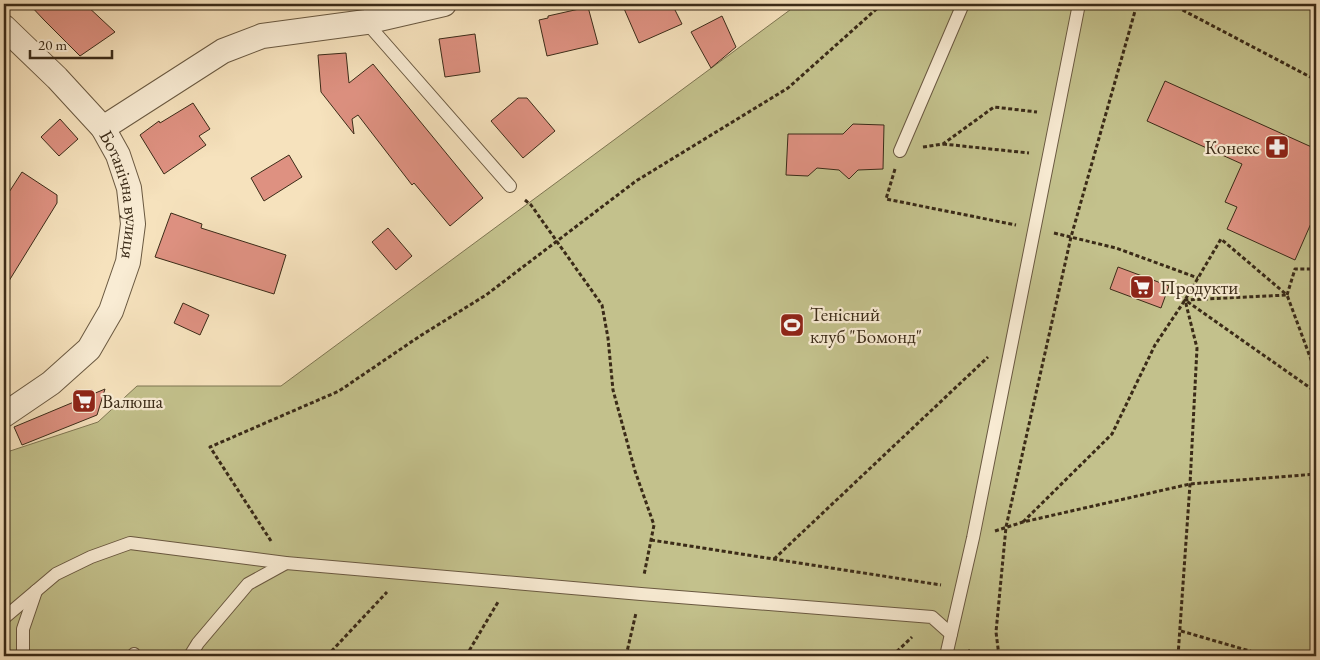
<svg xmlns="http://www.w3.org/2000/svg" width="1320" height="660" font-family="'EB Garamond',serif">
	<rect width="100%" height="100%" fill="#f6e2bd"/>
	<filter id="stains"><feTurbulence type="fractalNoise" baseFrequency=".004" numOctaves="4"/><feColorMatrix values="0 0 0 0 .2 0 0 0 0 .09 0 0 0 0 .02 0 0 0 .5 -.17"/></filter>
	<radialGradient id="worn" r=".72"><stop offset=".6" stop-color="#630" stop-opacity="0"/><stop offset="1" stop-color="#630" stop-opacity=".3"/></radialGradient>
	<polygon fill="#c3c18c" stroke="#7f7652" points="798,4 1316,4 1316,656 4,656 4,453 98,422 137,386 281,386"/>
	<g fill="#de9181" stroke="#3b2b18">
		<polygon points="29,4 85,4 115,32 80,56 44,20"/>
		<polygon points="622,4 672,4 682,24 639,43"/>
		<polygon points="588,7 598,44 547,56 539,20 548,18 548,16"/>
		<polygon points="722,16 736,47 711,68 691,32"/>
		<polygon points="475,34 480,72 445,77 439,39"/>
		<polygon points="346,53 349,83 373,64 483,198 450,226 414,183 412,185 358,115 352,119 354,134 321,92 318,55"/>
		<polygon points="1165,81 1316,149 1316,212 1295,260 1227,229 1237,207 1225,202 1242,164 1147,121"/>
		<polygon points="518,98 527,98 555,131 523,158 491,121"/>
		<polygon points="193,103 210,129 199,136 206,145 164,174 140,135 159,121 160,123"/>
		<polygon points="60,119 78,139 59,156 41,137"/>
		<polygon points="853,124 884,125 883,169 858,170 849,179 839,170 817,168 808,176 786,175 788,134 843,134"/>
		<polygon points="289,155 302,177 264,201 251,178"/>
		<polygon points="22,172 57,195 57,203 4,289 4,200"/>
		<polygon points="171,213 202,224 201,228 286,255 274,294 155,257"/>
		<polygon points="388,228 412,256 396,270 372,242"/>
		<polygon points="1118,267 1169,286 1161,308 1110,289"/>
		<polygon points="183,303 209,315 200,335 174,323"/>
		<polygon points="105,389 97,415 22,445 14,427"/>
	</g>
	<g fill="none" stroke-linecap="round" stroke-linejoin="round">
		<defs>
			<g id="lane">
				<polyline points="366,22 510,186"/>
				<polyline points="900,151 963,4"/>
				<polyline points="4,618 56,574 91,557 130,543 286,563 641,594 932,617 951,634"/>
				<polyline points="134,654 135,656"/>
				<polyline points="23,656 23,629 36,591"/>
				<polyline points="190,656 198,643 248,584 286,563"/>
				<polyline points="946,656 973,538 1079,4"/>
			</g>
			<g id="street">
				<path id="s1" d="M4,27L57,78L103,128L118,155L129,188L133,224L128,262L111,311L89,349L51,383L4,415"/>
				<polyline points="103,128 223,51 262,36 366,22 444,4"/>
			</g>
		</defs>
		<use href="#lane" stroke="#6a5941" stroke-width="14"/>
		<use href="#street" stroke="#6a5941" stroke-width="26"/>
		<g stroke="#3b2b18" stroke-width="3" stroke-dasharray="4 2.5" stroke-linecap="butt">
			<polyline points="1171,4 1316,80"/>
			<polyline points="943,144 1029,153"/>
			<polyline points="923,147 943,144 994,107 1037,112"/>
			<polyline points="895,169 886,199 1016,225"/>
			<polyline points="525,200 531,205 602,305 608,338 613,390 635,471 654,525 644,575"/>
			<polyline points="1054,233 1116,248 1198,278"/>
			<polyline points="1316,373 1287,295 1185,300 1316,392"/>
			<polyline points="1023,522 1112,434 1155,345 1185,300 1221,239 1287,295 1295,269 1316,269"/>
			<polyline points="995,531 1023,522 1190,484 1316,474"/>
			<polyline points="651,540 941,585"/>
			<polyline points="271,541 210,447 339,391 420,336 486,295 636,181 788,88 882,4"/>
			<polyline points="774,559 988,357"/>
			<polyline points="1181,631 1267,656"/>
			<polyline points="968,650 974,656"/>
			<polyline points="327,656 387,592"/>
			<polyline points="466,656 498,602"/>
			<polyline points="626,656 636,613"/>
			<polyline points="892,656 912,637"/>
			<polyline points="999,656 996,632 1006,527 1071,237 1137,4"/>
			<polyline points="1178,656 1190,484 1197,348 1185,300"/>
		</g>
		<use href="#lane" stroke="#f9ecd4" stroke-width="12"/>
		<use href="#street" stroke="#f9ecd4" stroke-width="24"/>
	</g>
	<defs>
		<symbol id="pharmacy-square" viewBox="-11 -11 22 22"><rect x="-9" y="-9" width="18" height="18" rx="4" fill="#8f2418" stroke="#f9ecd4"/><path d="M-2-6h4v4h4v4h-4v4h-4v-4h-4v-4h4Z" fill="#fff"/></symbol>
		<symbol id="supermarket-square" viewBox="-11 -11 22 22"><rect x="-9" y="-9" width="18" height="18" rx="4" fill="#8f2418" stroke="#f9ecd4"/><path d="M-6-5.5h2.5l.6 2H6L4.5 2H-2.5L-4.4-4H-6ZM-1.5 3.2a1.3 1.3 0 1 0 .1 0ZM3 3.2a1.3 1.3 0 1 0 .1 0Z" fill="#fff"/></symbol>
		<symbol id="stadium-square" viewBox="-11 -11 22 22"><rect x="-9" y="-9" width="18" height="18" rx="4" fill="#8f2418" stroke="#f9ecd4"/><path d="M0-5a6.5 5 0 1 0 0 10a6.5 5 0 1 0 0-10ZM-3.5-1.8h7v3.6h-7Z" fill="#fff"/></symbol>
	</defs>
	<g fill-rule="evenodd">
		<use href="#pharmacy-square" x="1263" y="133" width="28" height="28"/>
		<use href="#supermarket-square" x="1128" y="273" width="28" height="28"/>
		<use href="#stadium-square" x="778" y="311" width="28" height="28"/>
		<use href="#supermarket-square" x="70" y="387" width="28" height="28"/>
	</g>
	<g text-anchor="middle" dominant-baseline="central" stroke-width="4.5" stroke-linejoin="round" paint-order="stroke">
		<g font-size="19" fill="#3b2b18" stroke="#f9ecd4" text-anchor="start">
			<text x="1260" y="147" text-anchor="end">Конекс</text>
			<text x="1160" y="287">Продукти</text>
			<text x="810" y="314">Тенісний<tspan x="810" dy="22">клуб "Бомонд"</tspan></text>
			<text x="102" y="401">Валюша</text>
		</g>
		<g font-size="19" fill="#3b2b18" stroke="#f9ecd4">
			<text stroke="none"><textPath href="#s1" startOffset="212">Ботанічна вулиця</textPath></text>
		</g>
	</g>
	<rect width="1320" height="660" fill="none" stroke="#f6e2bd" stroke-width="20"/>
	<rect x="5" y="5" width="1310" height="650" fill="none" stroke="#3b2b18" stroke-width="2.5"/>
	<rect x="10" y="10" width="1300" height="640" fill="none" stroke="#3b2b18"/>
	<path d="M30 50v8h82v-8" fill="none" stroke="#3b2b18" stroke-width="2.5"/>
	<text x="38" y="50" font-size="15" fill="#3b2b18" stroke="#f9ecd4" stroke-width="4" paint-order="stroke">20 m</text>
	<rect width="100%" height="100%" filter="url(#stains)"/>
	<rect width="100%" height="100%" fill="url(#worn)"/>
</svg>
